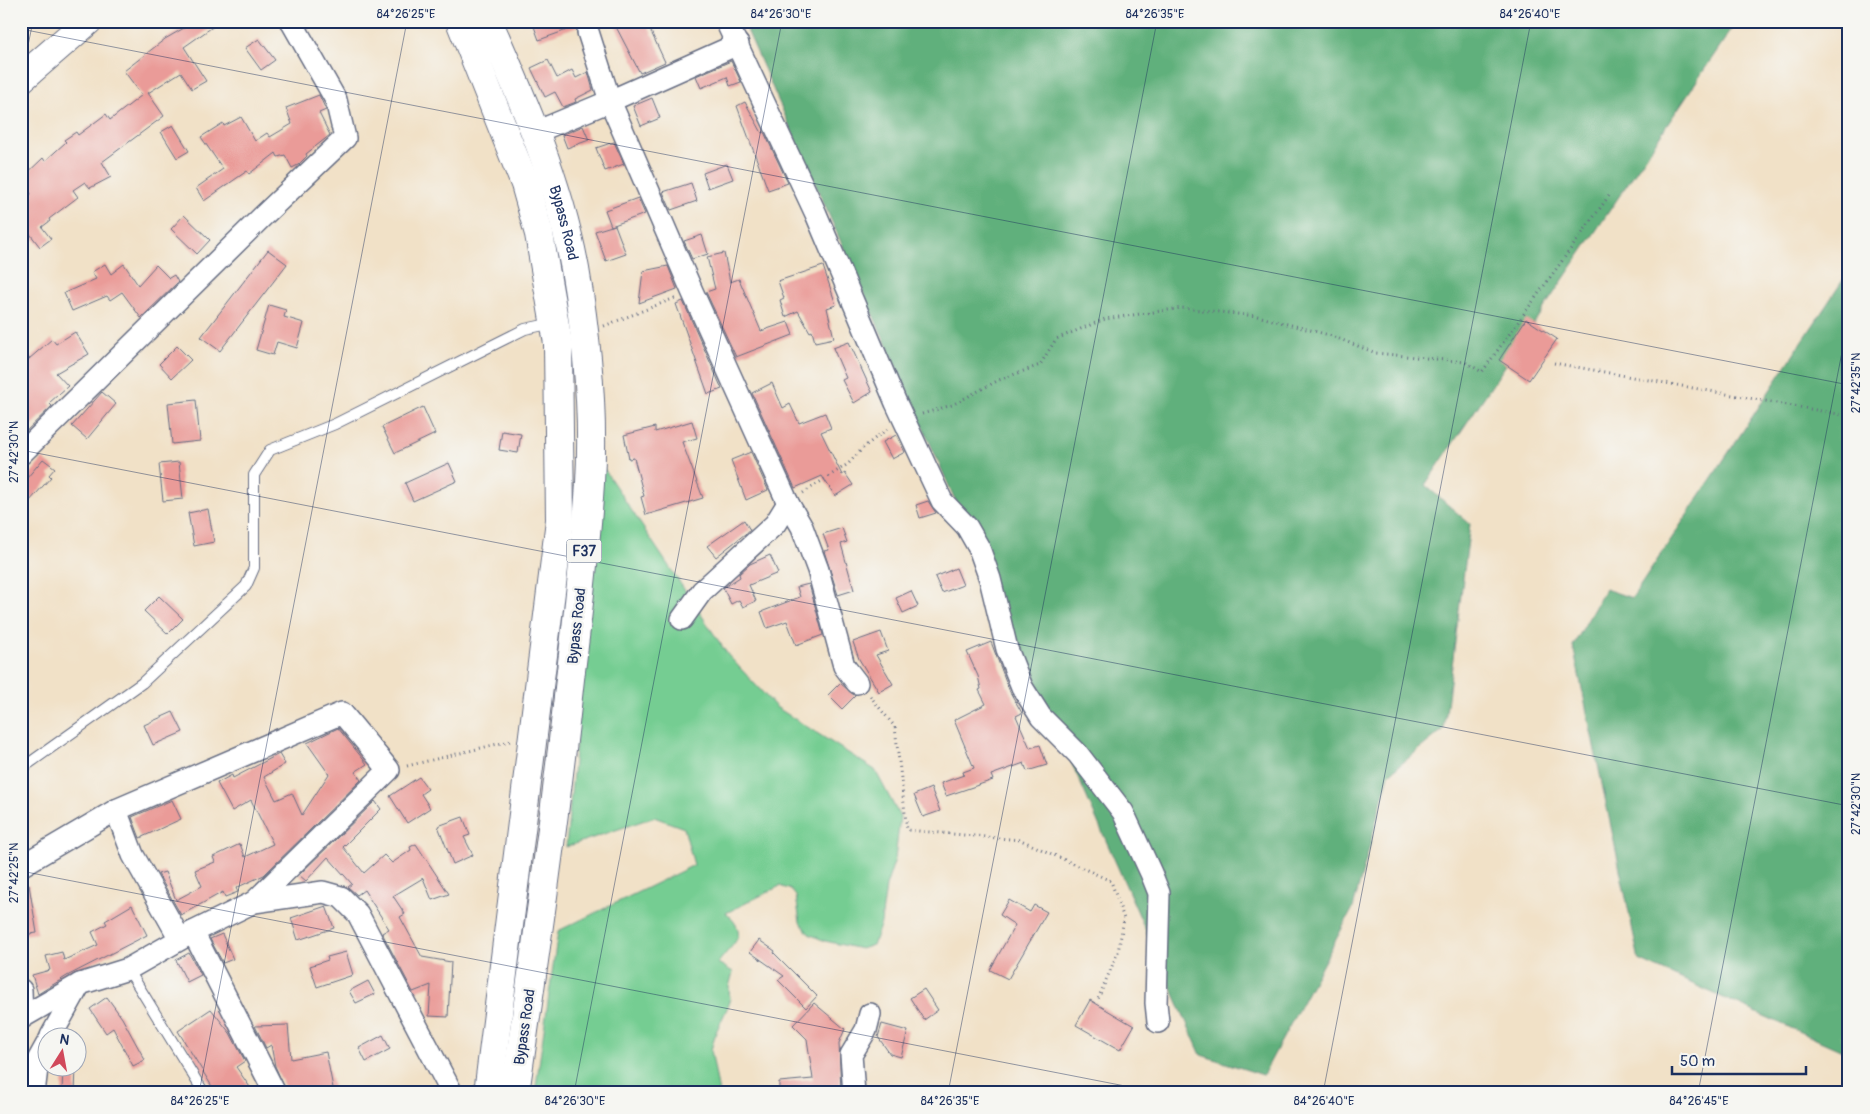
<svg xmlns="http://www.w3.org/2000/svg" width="1870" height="1114" font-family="Pangolin,sans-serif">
	<rect width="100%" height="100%" fill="#f6f6f2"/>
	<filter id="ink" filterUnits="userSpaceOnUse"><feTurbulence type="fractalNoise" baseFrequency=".02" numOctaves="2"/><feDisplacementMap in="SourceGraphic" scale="10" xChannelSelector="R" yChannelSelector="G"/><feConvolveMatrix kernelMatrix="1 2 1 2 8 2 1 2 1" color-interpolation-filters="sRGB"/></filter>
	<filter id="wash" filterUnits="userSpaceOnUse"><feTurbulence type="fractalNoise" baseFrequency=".0096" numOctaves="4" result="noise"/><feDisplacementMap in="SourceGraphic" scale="20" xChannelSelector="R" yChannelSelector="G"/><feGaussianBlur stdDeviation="1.12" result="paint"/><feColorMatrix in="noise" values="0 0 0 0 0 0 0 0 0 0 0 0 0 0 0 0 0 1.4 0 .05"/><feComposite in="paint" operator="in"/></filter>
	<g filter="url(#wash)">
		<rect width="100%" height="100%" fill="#f1e1c7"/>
		<path fill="#75cd92" stroke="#487e78" d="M602,466L728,655L776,707L875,770L900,817L895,859L886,886L881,923L873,945L861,949L825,941L809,934L800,922L796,896L791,890L780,886L726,913C751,936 733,942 718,963L733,972L729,987L730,1002L716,1032L711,1050L719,1093H535L558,931L694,865L684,828L654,817L566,847Z"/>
		<g fill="#60b07c" stroke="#3e706d">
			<polygon points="743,21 1737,21 1425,485 1470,524 1444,729 1389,774 1353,908 1263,1075 1201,1055"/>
			<polygon points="1849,271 1849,1054 1639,960 1573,646 1605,589 1632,598"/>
		</g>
		<g id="blocks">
			<g fill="#ea9b98">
				<polygon points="196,21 221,21 184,47 206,81 192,89 181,72 148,93 164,116 102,162 111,177 90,188 85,182 73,190 78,197 49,219 50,221 42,227 51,239 40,247 21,222 21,201 31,194 21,179 43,158 45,161 66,142 64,140 76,132 78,135 106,114 110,120 142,95 124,71 165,39"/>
				<polygon points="532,21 582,21 578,26 539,40"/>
				<polygon points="613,21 646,21 665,62 640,73"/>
				<polygon points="259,39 275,60 261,70 245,48"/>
				<polygon points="548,60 557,78 572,70 576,78 588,72 593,90 575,99 576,102 563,107 555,92 545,97 531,68"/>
				<polygon points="731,61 741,82 730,86 727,77 701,88 696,76"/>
				<polygon points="319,95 326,110 319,113 330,135 306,154 307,156 298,165 292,168 285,155 278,157 276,153 249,174 247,171 204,201 196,188 223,169 201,137 223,123 224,126 241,117 255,141 267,133 270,137 292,124 286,108"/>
				<polygon points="652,98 660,118 641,126 633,106"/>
				<polygon points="745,102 762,133 764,132 788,183 768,190 737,106"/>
				<polygon points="173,125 189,151 177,158 161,132"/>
				<polygon points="583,126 589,140 567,148 562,135"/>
				<polygon points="614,142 624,164 605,171 596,148"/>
				<polygon points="727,164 733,179 708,188 703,173"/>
				<polygon points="691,183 697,201 671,210 663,192"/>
				<polygon points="638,198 645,214 611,226 605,210"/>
				<polygon points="184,215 210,240 197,254 171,229"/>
				<polygon points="615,225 626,254 606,261 595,231"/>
				<polygon points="702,235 708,254 692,259 684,241"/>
				<polygon points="268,250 287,264 220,351 201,337"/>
				<polygon points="724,253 730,282 739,279 761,331 788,322 793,335 736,357 706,292 715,289 707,257"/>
				<polygon points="105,264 111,274 124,264 138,285 156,265 169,278 174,275 178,282 141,318 122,292 110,300 107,296 72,311 64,293 96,279 92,272"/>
				<polygon points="668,266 677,289 639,303 643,271"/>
				<polygon points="823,266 836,305 827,308 834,338 815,342 812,331 810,332 798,311 785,317 780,300 784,298 778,281"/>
				<polygon points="683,301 722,389 708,394 676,304"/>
				<polygon points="269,305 286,310 284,317 304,323 297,348 277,342 273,355 256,350"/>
				<polygon points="1526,319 1557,339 1529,380 1499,360"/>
				<polygon points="75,332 89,354 56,373 68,386 49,403 52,406 21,436 21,366 52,339 56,344"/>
				<polygon points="849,342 872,392 854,403 842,380 846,378 833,348"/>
				<polygon points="177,346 191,360 172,378 159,364"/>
				<polygon points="772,383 783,408 790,404 799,423 825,413 831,428 821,432 842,475 845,473 853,485 835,496 822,476 795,488 752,393"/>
				<polygon points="102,392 116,404 87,439 72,426"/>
				<polygon points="196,400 200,441 172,444 168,403"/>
				<polygon points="423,407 435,434 395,453 382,427"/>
				<polygon points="692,421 697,438 682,442 703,498 646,515 641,497 644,496 634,458 629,459 624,435 655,427 655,432"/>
				<polygon points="502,431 521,434 518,453 499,450"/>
				<polygon points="896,435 905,452 892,459 883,442"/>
				<polygon points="751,452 768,490 746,500 731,460"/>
				<polygon points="43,459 55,468 49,475 51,477 21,511 21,485"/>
				<polygon points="179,462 183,499 163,501 159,464"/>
				<polygon points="449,463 457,481 413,501 405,483"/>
				<polygon points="928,501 936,513 920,518 916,505"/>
				<polygon points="208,509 214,542 194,546 188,513"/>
				<polygon points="744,520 750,530 716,557 707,546"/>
				<polygon points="842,528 847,542 841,544 854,590 838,595 824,551 829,550 823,534"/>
				<polygon points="770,555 778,573 749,585 756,601 743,607 739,600 731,604 723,588 740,577 739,574 750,564"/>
				<polygon points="956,568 963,585 942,593 935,577"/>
				<polygon points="809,584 823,635 796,645 787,621 767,628 761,612 800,597 797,587"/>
				<polygon points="911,591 918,606 903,613 896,598"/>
				<polygon points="159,596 183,619 168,634 144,611"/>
				<polygon points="881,632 888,651 876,655 893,684 879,692 859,659 853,642"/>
				<polygon points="991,642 1010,692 1022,713 1016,716 1030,748 1040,745 1047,765 1027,771 1024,763 991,775 993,780 946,796 941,783 964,775 963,772 974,768 954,720 986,704 979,690 981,689 978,676 967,652"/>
				<polygon points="840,683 855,696 842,709 828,695"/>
				<polygon points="173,712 183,732 153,745 144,725"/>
				<polygon points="338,728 367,764 355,772 361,780 264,875 236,888 238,892 225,897 223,892 181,915 158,874 165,872 176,900 202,886 195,870 215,862 213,857 240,844 245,857 273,844 251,800 232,811 217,783 232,775 233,778 279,754 285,764 264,777 276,800 292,793 302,815 329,774 307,743"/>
				<polygon points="419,777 428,789 421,794 430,808 407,823 390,796"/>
				<polygon points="931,788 940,811 923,817 914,795"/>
				<polygon points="172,800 181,819 140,838 132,817"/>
				<polygon points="375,801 381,809 343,847 364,873 384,855 392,863 411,850 410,847 416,844 449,894 432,900 423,878 393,896 405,914 400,917 422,957 451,962 448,1017 429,1016 431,985 413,992 382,933 389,929 364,890 357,895 348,887 352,884 328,857 306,881 299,875"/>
				<polygon points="463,817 470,835 464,837 473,855 453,864 438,826"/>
				<polygon points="21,885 29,885 37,933 23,935"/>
				<polygon points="1009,900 1030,912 1034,905 1047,912 1008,979 990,970 1015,925 1000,915"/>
				<polygon points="132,905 147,935 67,976 38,994 32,975 50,970 46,956 62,952 64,960 98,945 92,932 107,924 105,921"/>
				<polygon points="326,906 334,928 298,940 291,918"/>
				<polygon points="222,934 233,959 223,963 210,939"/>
				<polygon points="759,940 775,951 774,953 817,996 806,1008 778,980 784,976 750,952"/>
				<polygon points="346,952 353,975 317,987 310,966 328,960 327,957"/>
				<polygon points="189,953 201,975 187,982 176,960"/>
				<polygon points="368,981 375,994 356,1003 349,991"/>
				<polygon points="924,989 938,1010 924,1020 910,998"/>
				<polygon points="107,997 122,1018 145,1060 133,1066 113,1028 106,1033 90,1009"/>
				<polygon points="1090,1000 1134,1026 1120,1050 1076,1025"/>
				<polygon points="814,1003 845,1029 839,1043 841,1093 779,1093 779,1082 813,1079 807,1039 793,1025"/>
				<polygon points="211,1009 230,1033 245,1061 236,1067 254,1093 216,1093 178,1031"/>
				<polygon points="882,1024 908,1031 901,1057 890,1054 878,1037"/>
				<polygon points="288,1025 291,1059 326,1052 334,1093 287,1093 275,1066 271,1045 266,1048 255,1026"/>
				<polygon points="383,1035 390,1049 366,1062 359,1048"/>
				<polygon points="63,1066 76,1066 75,1093 62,1093"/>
			</g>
		</g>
	</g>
	<g filter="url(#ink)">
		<use href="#blocks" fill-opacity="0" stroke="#666d83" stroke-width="1"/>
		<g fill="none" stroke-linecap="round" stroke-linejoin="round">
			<defs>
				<g id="service">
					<polyline points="21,769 142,683 246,586 254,568 254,475 270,450 335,424 525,329 553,323"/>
					<polyline points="128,969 204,1093"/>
				</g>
				<g id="minor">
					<polyline points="726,21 816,214 896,403 942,501 967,527 979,548 990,579 1007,649 1022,687 1041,717 1078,754 1123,812 1151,873 1159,893 1156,1003 1158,1022"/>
					<polyline points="588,32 610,101 738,44"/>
					<polyline points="536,132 610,101 692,291 788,503 802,527 818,570 844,666 857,683"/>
					<polyline points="21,454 263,216 345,138 336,100 291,21"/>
					<polyline points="682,619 702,591 775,524 788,503"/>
					<polyline points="116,810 133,855 180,939"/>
					<polyline points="21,866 116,810 342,713 389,770 254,902"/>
					<polyline points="193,932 275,1093"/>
					<polyline points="21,990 22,1018"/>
					<polyline points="21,1018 80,984 128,969 193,932 254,902 323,892 341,897 358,914 452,1093"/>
					<polyline points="51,1036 80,984"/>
					<polyline points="34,1093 38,1060 48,1042"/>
					<polyline points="854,1093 851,1055 866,1030 870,1014"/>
				</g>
				<polyline id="secondary" points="21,79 88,21"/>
				<g id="trunk">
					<polyline points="460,21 525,184 539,234 558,343 560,520 488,1093"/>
					<path id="s1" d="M488,21C524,102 559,182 575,269C587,339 594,412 590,483C586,548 578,614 570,679C555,817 535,955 515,1093"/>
				</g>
			</defs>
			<use href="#service" stroke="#666d83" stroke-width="12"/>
			<use href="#minor" stroke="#666d83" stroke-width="24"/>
			<use href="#secondary" stroke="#666d83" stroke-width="30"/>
			<use href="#trunk" stroke="#666d83" stroke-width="30"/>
			<g stroke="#666d83" stroke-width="3" stroke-dasharray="1 4" stroke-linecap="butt">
				<polyline points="604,326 675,298"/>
				<polyline points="1554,363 1849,416"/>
				<polyline points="922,414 952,405 999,380 1040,365 1056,339 1105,319 1182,308 1257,316 1329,335 1376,353 1465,362 1482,372 1611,193"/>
				<polyline points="803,493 848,464 864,447 887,429"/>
				<polyline points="870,696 895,727 907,830 1021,840 1111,881 1124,919 1118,952 1098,999"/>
				<polyline points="407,766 510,741"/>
			</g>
			<use href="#service" stroke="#fff" stroke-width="10"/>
			<use href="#minor" stroke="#fff" stroke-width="21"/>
			<use href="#secondary" stroke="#fff" stroke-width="28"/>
			<use href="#trunk" stroke="#fff" stroke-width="28"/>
		</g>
	</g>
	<path fill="none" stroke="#1b2f5e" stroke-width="1" stroke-opacity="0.45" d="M21,29L1849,385M21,80L33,21M21,450L1849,806M21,871L1161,1093M199,1093L407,21M574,1093L782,21M948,1093L1157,21M1323,1093L1531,21M1698,1093L1849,316"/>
	<g text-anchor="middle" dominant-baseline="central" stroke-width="5" stroke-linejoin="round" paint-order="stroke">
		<rect fill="#f6f6f2" stroke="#5d6b8a" stroke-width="1" x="566.5" y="539.5" width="35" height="23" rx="4"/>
		<g font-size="14" font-weight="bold" fill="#1b2f5e">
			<text x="584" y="551">F37</text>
		</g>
		<g font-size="15" fill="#1b2f5e" stroke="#f6f6f2">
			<text stroke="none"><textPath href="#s1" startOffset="216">Bypass Road</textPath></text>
			<text transform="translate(577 626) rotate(-84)">Bypass Road</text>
			<text transform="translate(525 1027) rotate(-82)">Bypass Road</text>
		</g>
	</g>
	<rect width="1870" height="1114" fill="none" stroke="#f6f6f2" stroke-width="55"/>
	<g transform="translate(62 1052) rotate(11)"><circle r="24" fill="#f6f6f2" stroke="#9ea6b7"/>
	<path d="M0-4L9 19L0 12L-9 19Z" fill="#d1495b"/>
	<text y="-8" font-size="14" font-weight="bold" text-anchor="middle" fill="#1b2f5e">N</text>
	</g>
	<path d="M1672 1066v8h134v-8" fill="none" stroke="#1b2f5e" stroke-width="2.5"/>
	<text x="1680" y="1066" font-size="15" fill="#1b2f5e" stroke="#f6f6f2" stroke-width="4" paint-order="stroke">50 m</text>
	<rect x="28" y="28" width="1814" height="1058" fill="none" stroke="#1b2f5e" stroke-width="2"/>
	<g font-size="12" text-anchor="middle" fill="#1b2f5e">
		<text x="406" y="18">84°26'25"E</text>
		<text x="781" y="18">84°26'30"E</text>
		<text x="1155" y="18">84°26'35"E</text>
		<text x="1530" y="18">84°26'40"E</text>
		<text transform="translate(1856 383) rotate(-90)" y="4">27°42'35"N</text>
		<text transform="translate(14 452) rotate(-90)" y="4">27°42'30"N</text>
		<text transform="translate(1856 804) rotate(-90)" y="4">27°42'30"N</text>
		<text transform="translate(14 873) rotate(-90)" y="4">27°42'25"N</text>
		<text x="200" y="1105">84°26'25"E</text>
		<text x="575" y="1105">84°26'30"E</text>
		<text x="950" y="1105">84°26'35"E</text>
		<text x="1324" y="1105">84°26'40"E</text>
		<text x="1699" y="1105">84°26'45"E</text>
	</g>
</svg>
